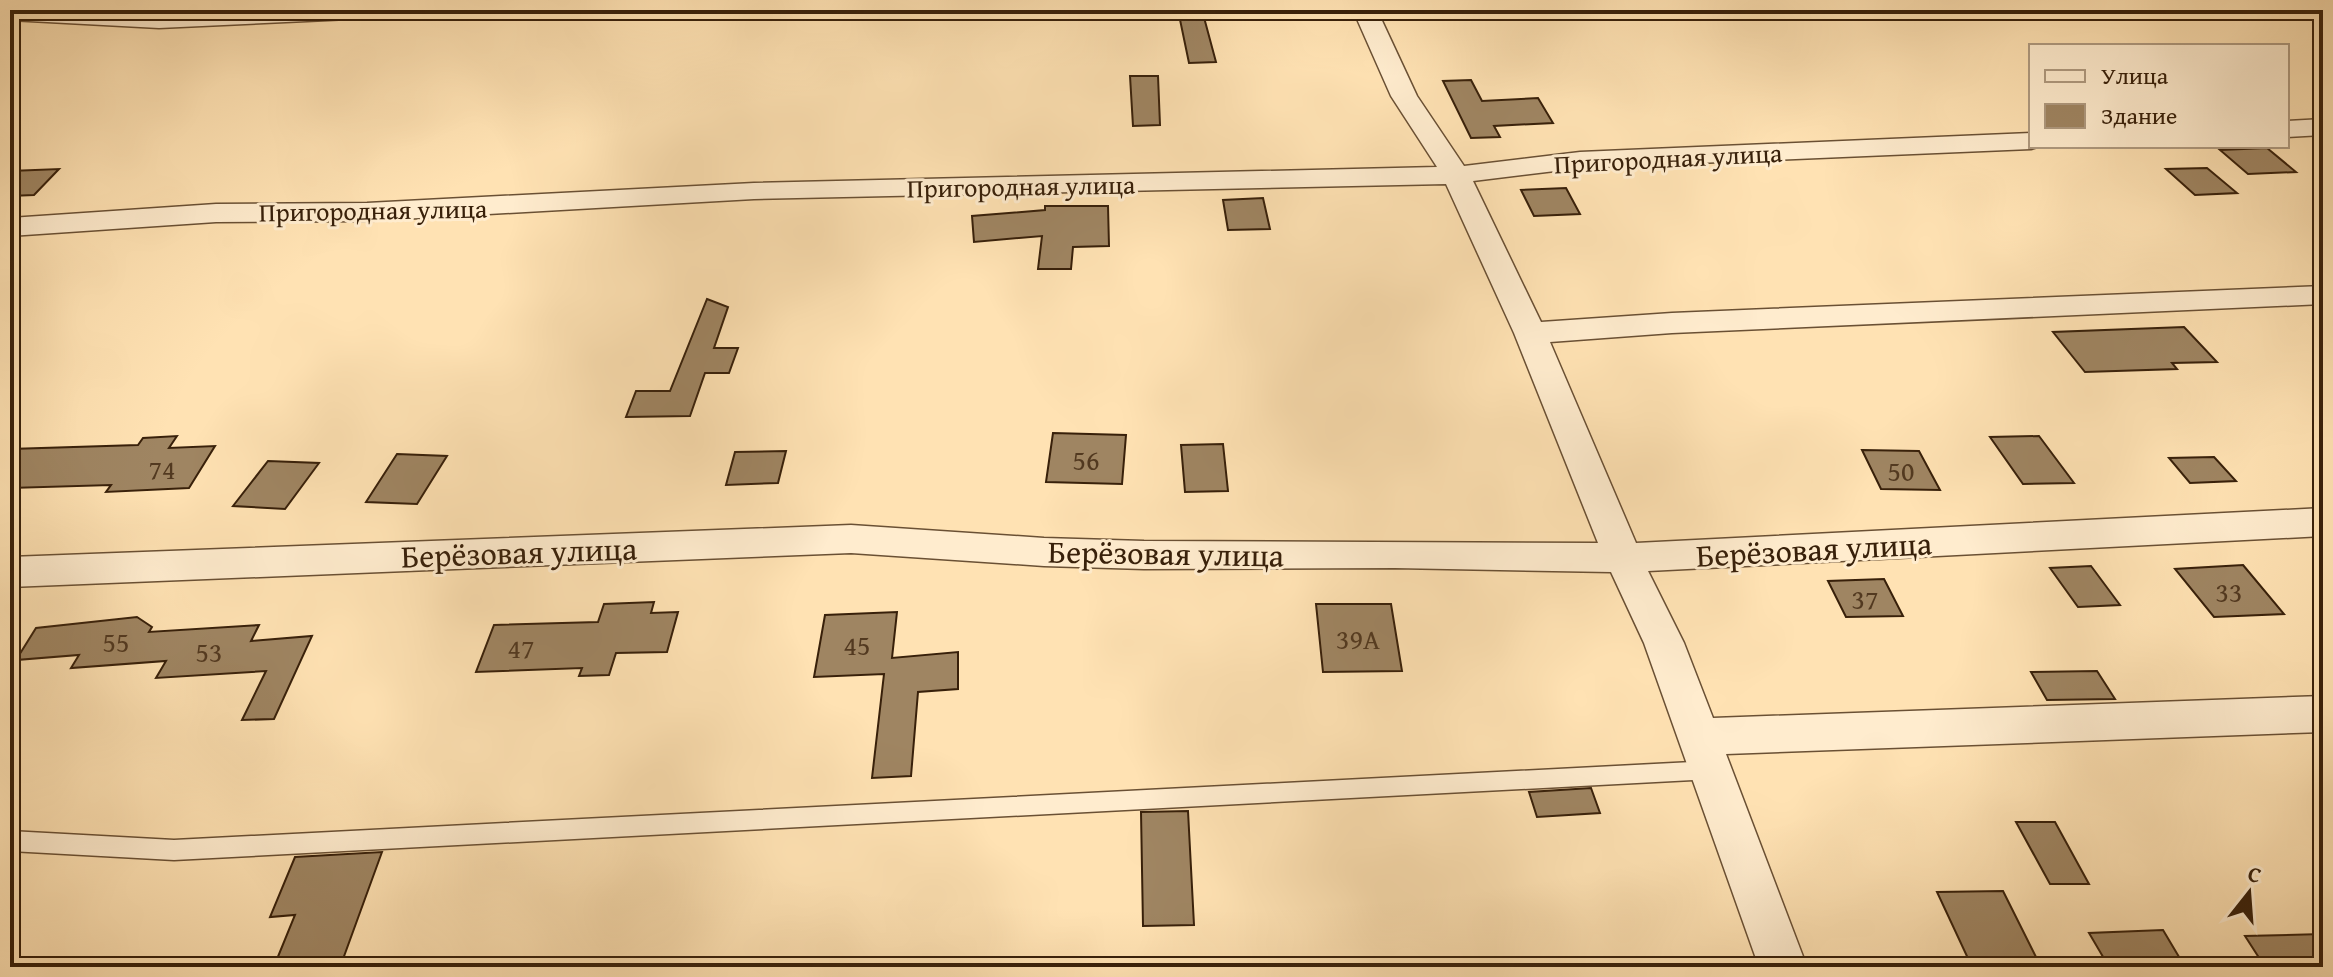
<svg xmlns="http://www.w3.org/2000/svg" width="2333" height="977" font-family="'Gentium Book Plus',serif">
	<rect width="100%" height="100%" fill="#ffe2b3"/>
	<filter id="stains"><feTurbulence type="fractalNoise" baseFrequency=".0025" numOctaves="4"/><feColorMatrix values="0 0 0 0 .2 0 0 0 0 .09 0 0 0 0 .02 0 0 0 .5 -.17"/></filter>
	<radialGradient id="worn" r=".72"><stop offset=".6" stop-color="#630" stop-opacity="0"/><stop offset="1" stop-color="#630" stop-opacity=".3"/></radialGradient>
	<g fill="#9f8562" stroke="#38200a" stroke-width="2">
		<polygon points="1178,10 1202,10 1216,62 1189,63"/>
		<polygon points="1130,76 1158,76 1160,125 1133,126"/>
		<polygon points="1471,80 1482,101 1538,98 1553,123 1494,126 1500,137 1471,138 1443,81"/>
		<polygon points="2267,148 2296,172 2248,174 2220,150"/>
		<polygon points="2207,168 2237,193 2195,195 2166,169"/>
		<polygon points="59,169 34,195 10,196 10,171"/>
		<polygon points="1566,188 1580,214 1534,216 1521,190"/>
		<polygon points="1263,198 1270,229 1228,230 1223,200"/>
		<polygon points="1045,206 1108,206 1109,246 1073,247 1071,269 1038,269 1042,236 974,242 972,216 1045,210"/>
		<polygon points="707,299 728,307 714,348 738,348 729,373 705,373 690,416 626,417 636,391 670,391"/>
		<polygon points="2184,327 2217,362 2172,363 2177,369 2085,372 2053,332"/>
		<polygon points="1053,433 1126,435 1122,484 1046,482"/>
		<polygon points="177,436 169,448 215,446 189,488 106,492 111,485 10,488 10,449 138,445 143,438"/>
		<polygon points="2039,436 2074,483 2023,484 1990,437"/>
		<polygon points="1223,444 1228,491 1185,492 1181,445"/>
		<polygon points="1862,450 1919,451 1940,490 1881,489"/>
		<polygon points="786,451 778,483 726,485 735,452"/>
		<polygon points="397,454 447,456 417,504 366,502"/>
		<polygon points="2214,457 2236,481 2190,483 2169,458"/>
		<polygon points="268,461 319,463 285,509 233,506"/>
		<polygon points="2243,565 2284,614 2214,617 2175,569"/>
		<polygon points="2091,566 2120,605 2078,607 2050,568"/>
		<polygon points="1884,579 1903,616 1846,617 1828,581"/>
		<polygon points="654,602 651,613 678,612 667,652 616,653 609,675 579,676 582,668 476,672 494,625 598,622 604,604"/>
		<polygon points="1316,604 1391,604 1402,671 1323,672"/>
		<polygon points="897,612 892,658 958,652 958,689 918,692 911,776 872,778 884,674 814,677 825,615"/>
		<polygon points="137,617 152,627 149,632 259,625 251,641 312,636 274,719 242,720 266,671 156,678 166,661 71,668 79,655 16,660 36,628"/>
		<polygon points="2097,671 2115,699 2047,700 2031,672"/>
		<polygon points="1591,788 1600,813 1537,817 1529,792"/>
		<polygon points="1188,811 1194,925 1143,926 1141,812"/>
		<polygon points="2016,822 2055,822 2089,884 2050,884"/>
		<polygon points="382,852 343,959 275,964 295,915 270,917 295,857"/>
		<polygon points="2003,891 2041,967 1972,967 1937,892"/>
		<polygon points="2163,930 2185,967 2109,967 2089,933"/>
		<polygon points="2323,934 2323,967 2265,967 2245,936"/>
	</g>
	<g fill="none" stroke-linecap="round" stroke-linejoin="round">
		<defs>
			<polygon id="lane" points="1712,761 1720,763 1723,770 1720,777 1712,779 174,860 10,851 10,831 174,840"/>
			<g id="street">
				<polygon points="10,10 159,14 244,10 404,10 400,15 392,17 159,28 10,20"/>
				<polygon points="1353,10 1377,10 1417,96 1464,166 1580,152 2031,133 2031,146 2041,146 2031,149 1580,168 1473,181 1541,322 1672,313 2323,286 2323,304 1672,333 1550,342 1636,543 2323,508 2323,536 1648,571 1684,643 1713,718 2323,696 2323,732 1726,754 1807,967 1759,967 1644,643 1611,572 1395,568 1144,569 1044,566 851,553 10,587 10,557 851,525 1044,538 1144,541 1598,543 1514,333 1446,184 754,199 367,221 216,222 10,236 10,218 216,204 367,203 754,183 1437,167 1391,96"/>
				<polygon points="2323,119 2323,135 2287,137 2287,121"/>
			</g>
		</defs>
		<use href="#lane" stroke="#6a5034" stroke-width="3"/>
		<use href="#street" stroke="#6a5034" stroke-width="3"/>
		<use href="#lane" fill="#ffecce" fill-rule="evenodd"/>
		<use href="#street" fill="#ffecce" fill-rule="evenodd"/>
	</g>
	<g text-anchor="middle" dominant-baseline="central" stroke-width="6" stroke-linejoin="round" paint-order="stroke">
		<g font-size="26" fill="#38200a" stroke="#ffecce">
			<text transform="translate(1668 158) rotate(-3)">Пригородная улица</text>
			<text transform="translate(1021 186) rotate(-1)">Пригородная улица</text>
			<text transform="translate(373 210) rotate(-1)">Пригородная улица</text>
		</g>
		<g font-size="28" fill="#523920">
			<text x="1086" y="459">56</text>
			<text x="162" y="468">74</text>
			<text x="1901" y="470">50</text>
			<text x="2229" y="591">33</text>
			<text x="1865" y="598">37</text>
			<text x="1358" y="638">39А</text>
			<text x="116" y="641">55</text>
			<text x="857" y="644">45</text>
			<text x="521" y="647">47</text>
			<text x="209" y="651">53</text>
		</g>
		<g font-size="32" fill="#38200a" stroke="#ffecce">
			<text transform="translate(1814 549) rotate(-3)">Берёзовая улица</text>
			<text transform="translate(519 552) rotate(-2)">Берёзовая улица</text>
			<text transform="translate(1166 553) rotate(1)">Берёзовая улица</text>
		</g>
	</g>
	<rect width="2333" height="977" fill="none" stroke="#ffe2b3" stroke-width="40"/>
	<rect x="12" y="12" width="2309" height="953" fill="none" stroke="#38200a" stroke-width="4"/>
	<rect x="20" y="20" width="2293" height="937" fill="none" stroke="#38200a" stroke-width="2"/>
	<rect x="2029" y="44" width="260" height="104" fill="#ffecce" stroke="#af9a80" stroke-width="2"/>
	<rect x="2045" y="70" width="40" height="12" fill="#ffecce" stroke="#af9a80" stroke-width="2"/>
	<text x="2101" y="84" font-size="24" fill="#38200a">Улица</text>
	<rect x="2045" y="104" width="40" height="24" fill="#9f8562" stroke="#af9a80" stroke-width="2"/>
	<text x="2101" y="124" font-size="24" fill="#38200a">Здание</text>
	<g transform="translate(2249 893) rotate(17)" stroke="#ffecce" stroke-width="6" paint-order="stroke">
	<path d="M0-6L14 30L0 20L-14 30Z" fill="#38200a"/>
	<text y="-12" font-size="22" font-weight="bold" text-anchor="middle" fill="#38200a">С</text>
	</g>
	<rect width="100%" height="100%" filter="url(#stains)"/>
	<rect width="100%" height="100%" fill="url(#worn)"/>
</svg>
